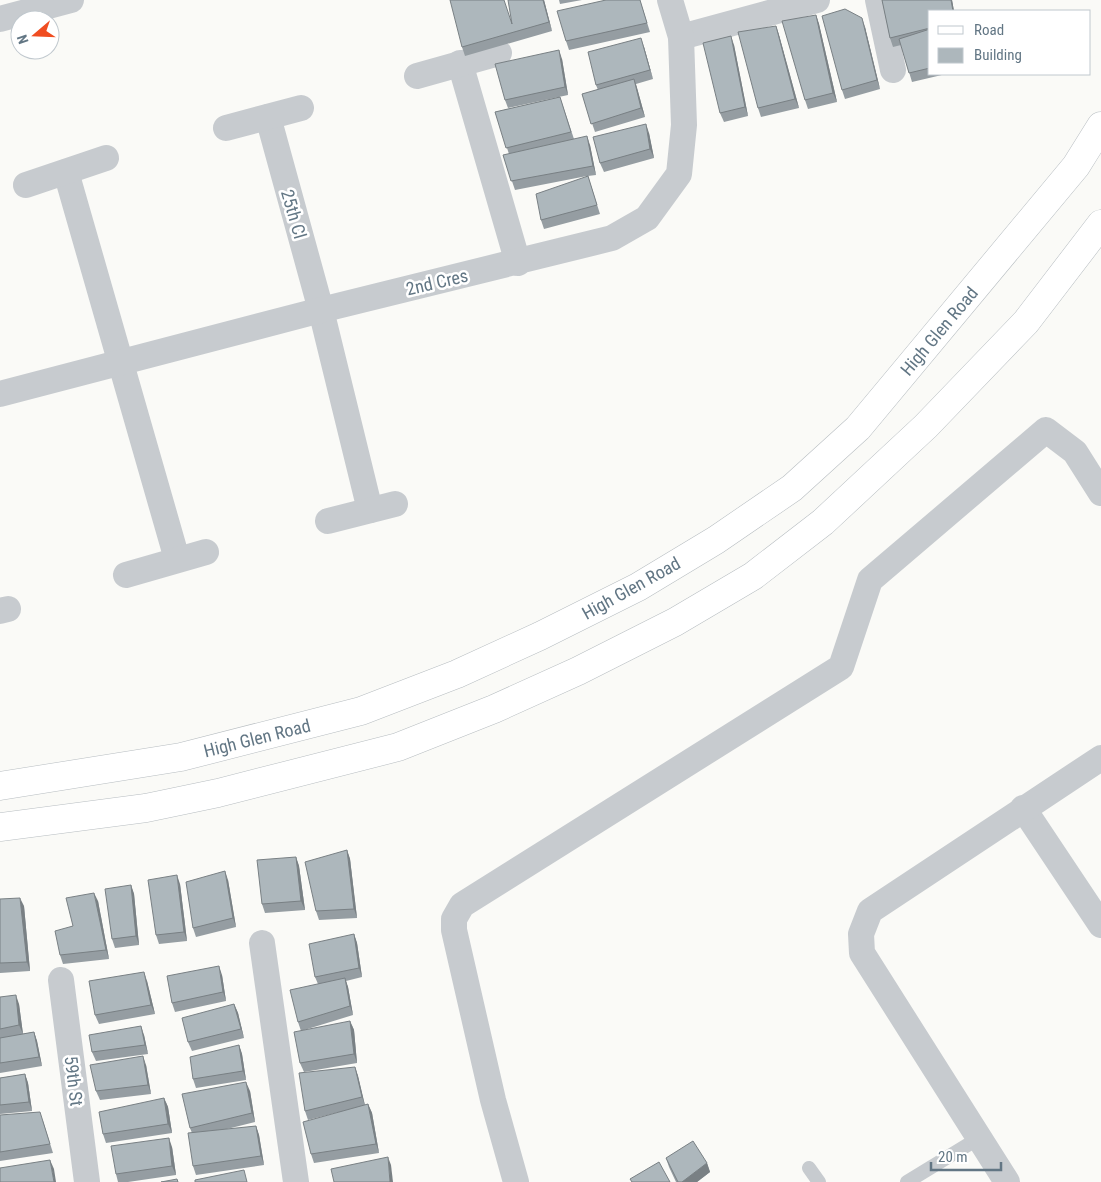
<svg xmlns="http://www.w3.org/2000/svg" width="1101" height="1182" font-family="'Roboto Condensed',sans-serif">
	<rect width="100%" height="100%" fill="#fafaf7"/>
	<g fill="none" stroke-linecap="round" stroke-linejoin="round">
		<defs>
			<g id="primary">
				<polyline points="0,786 181,757 361,711 457,674 540,636 638,587 716,540 792,488 858,428 1076,166 1101,126"/>
				<polyline points="0,827 146,808 218,793 398,747 494,709 578,671 675,622 753,576 823,522 926,426 1026,322 1101,224"/>
			</g>
		</defs>
		<use href="#primary" stroke="#b7bdc1" stroke-width="29"/>
		<g stroke="#c7cbcf" stroke-width="14">
			<polyline points="809,1168 819,1182"/>
			<polyline points="907,1182 979,1138"/>
		</g>
		<g stroke="#c7cbcf" stroke-width="26">
			<polyline points="878,0 893,70"/>
			<polyline points="0,19 71,0"/>
			<polyline points="681,37 817,0"/>
			<polyline points="460,63 518,263"/>
			<polyline points="417,76 499,53"/>
			<polyline points="268,117 321,310 370,510"/>
			<polyline points="226,128 301,108"/>
			<polyline points="66,172 177,559"/>
			<polyline points="26,185 106,158"/>
			<polyline points="0,394 321,310 612,238 647,218 679,174 684,125 681,37 670,0"/>
			<polyline points="328,521 395,504"/>
			<polyline points="126,575 206,552"/>
			<polyline points="0,611 8,609"/>
			<polyline points="1023,808 1101,925"/>
			<polyline points="262,943 296,1182"/>
			<polyline points="61,980 87,1182"/>
			<polyline points="516,1182 493,1100 454,930 454,919 462,905 841,667 870,580 1046,430 1075,452 1101,493"/>
			<polyline points="1007,1182 862,953 861,934 870,911 1101,758"/>
		</g>
		<use href="#primary" stroke="#fff" stroke-width="28"/>
	</g>
	<g fill="#959da2">
		<polygon points="544,0 552,31 465,56 462,47 512,22"/>
		<polygon points="559,0 582,0 560,4"/>
		<polygon points="606,0 640,0 650,32 569,50 566,41"/>
		<polygon points="882,0 952,0 954,11 930,11 930,74 946,74 912,82 901,45 893,47 890,38"/>
		<polygon points="816,15 819,24 837,102 808,109 805,100"/>
		<polygon points="776,26 779,35 799,108 761,117 758,108"/>
		<polygon points="865,27 880,89 845,99 842,90"/>
		<polygon points="734,45 748,116 724,122 720,113"/>
		<polygon points="644,47 653,79 636,84 645,117 595,132 582,94 598,90 596,85"/>
		<polygon points="562,59 568,95 508,108 505,100"/>
		<polygon points="560,97 574,139 590,145 596,175 588,176 600,214 544,229 541,220 587,176 515,190 503,155 509,154 495,112"/>
		<polygon points="649,133 654,158 604,172 600,163"/>
		<polygon points="347,850 350,859 357,918 319,920 316,911"/>
		<polygon points="296,857 299,866 305,910 265,913 262,904"/>
		<polygon points="228,880 236,927 196,937 193,928"/>
		<polygon points="180,884 187,941 159,944 156,935"/>
		<polygon points="131,885 134,894 139,945 115,948 112,939"/>
		<polygon points="0,899 24,906 30,971 0,973"/>
		<polygon points="98,901 109,959 63,964 60,955 73,926"/>
		<polygon points="354,934 357,943 362,977 346,981 348,987 353,1015 301,1031 298,1022 318,984 315,977"/>
		<polygon points="222,975 226,1001 175,1012 172,1003"/>
		<polygon points="147,981 155,1014 99,1024 95,1015"/>
		<polygon points="0,997 19,1004 23,1034 15,1035 34,1032 37,1041 42,1066 0,1073"/>
		<polygon points="234,1004 238,1013 244,1038 192,1051 188,1042"/>
		<polygon points="350,1021 354,1030 357,1063 304,1072 300,1063"/>
		<polygon points="144,1035 148,1054 96,1061 92,1052"/>
		<polygon points="239,1045 242,1054 246,1080 196,1088 193,1079"/>
		<polygon points="146,1065 151,1094 100,1100 96,1091"/>
		<polygon points="355,1067 358,1076 365,1105 368,1104 372,1113 379,1153 314,1163 311,1154 339,1112 308,1120 305,1111"/>
		<polygon points="25,1074 28,1083 32,1111 0,1114 0,1078"/>
		<polygon points="250,1091 255,1122 223,1130 256,1126 259,1135 264,1165 196,1175 193,1166 192,1133 190,1128"/>
		<polygon points="164,1098 168,1107 172,1133 106,1143 103,1134"/>
		<polygon points="0,1115 43,1121 53,1153 0,1161"/>
		<polygon points="172,1147 176,1175 128,1182 118,1182 116,1174"/>
		<polygon points="666,1158 707,1163 710,1172 697,1182 676,1182 669,1167"/>
	</g>
	<g fill="#798084">
		<polygon points="543,0 544,0 552,31 549,22"/>
		<polygon points="951,0 952,0 954,11 953,11"/>
		<polygon points="816,15 819,24 837,102 833,93"/>
		<polygon points="862,18 865,27 880,89 877,80"/>
		<polygon points="776,26 779,35 799,108 795,99"/>
		<polygon points="731,36 734,45 748,116 745,107"/>
		<polygon points="641,38 644,47 653,79 650,70"/>
		<polygon points="559,50 562,59 568,95 565,87"/>
		<polygon points="634,79 637,88 645,117 641,108"/>
		<polygon points="646,124 649,133 654,158 650,149"/>
		<polygon points="587,136 590,145 596,175 593,166"/>
		<polygon points="347,850 350,859 357,918 354,909"/>
		<polygon points="296,857 299,866 305,910 301,901"/>
		<polygon points="225,871 228,880 236,927 233,918"/>
		<polygon points="177,875 180,884 187,941 184,932"/>
		<polygon points="131,885 134,894 139,945 136,936"/>
		<polygon points="94,893 98,901 109,959 106,950"/>
		<polygon points="20,898 24,906 30,971 27,962"/>
		<polygon points="354,934 357,943 362,977 359,968"/>
		<polygon points="219,966 222,975 226,1001 223,992"/>
		<polygon points="144,972 147,981 155,1014 151,1005"/>
		<polygon points="345,978 348,987 353,1015 350,1006"/>
		<polygon points="16,995 19,1004 23,1034 19,1025"/>
		<polygon points="234,1004 238,1013 244,1038 241,1029"/>
		<polygon points="350,1021 354,1030 357,1063 354,1054"/>
		<polygon points="141,1026 144,1035 148,1054 145,1045"/>
		<polygon points="34,1032 37,1041 42,1066 39,1057"/>
		<polygon points="239,1045 242,1054 246,1080 243,1071"/>
		<polygon points="143,1056 146,1065 151,1094 148,1085"/>
		<polygon points="355,1067 358,1076 365,1106 362,1097"/>
		<polygon points="25,1074 28,1083 32,1111 29,1102"/>
		<polygon points="246,1082 250,1091 255,1122 252,1113"/>
		<polygon points="164,1098 168,1107 172,1133 168,1124"/>
		<polygon points="368,1104 372,1113 379,1153 376,1144"/>
		<polygon points="256,1126 259,1135 264,1165 261,1156"/>
		<polygon points="169,1138 172,1147 176,1175 172,1166"/>
		<polygon points="388,1157 391,1165 393,1182 390,1182"/>
		<polygon points="50,1160 54,1169 56,1182 54,1182"/>
		<polygon points="707,1163 710,1172 697,1182 682,1182"/>
	</g>
	<g fill="#adb7bc" stroke="#798084">
		<polygon points="450,0 504,0 512,24 508,0 543,0 549,22 462,47"/>
		<polygon points="606,0 640,0 647,23 566,41 557,11"/>
		<polygon points="882,0 951,0 953,11 930,11 930,28 890,38"/>
		<polygon points="845,9 862,18 877,80 842,90 822,16"/>
		<polygon points="816,15 833,93 805,100 782,21"/>
		<polygon points="776,26 795,99 758,108 738,32"/>
		<polygon points="930,29 930,68 909,73 899,39"/>
		<polygon points="731,36 745,107 720,113 703,43"/>
		<polygon points="641,38 650,70 596,85 588,52"/>
		<polygon points="559,50 565,87 505,100 495,64"/>
		<polygon points="634,79 641,108 591,124 582,94"/>
		<polygon points="560,97 571,132 506,148 495,112"/>
		<polygon points="646,124 650,149 600,163 593,137"/>
		<polygon points="587,136 593,166 511,181 503,155"/>
		<polygon points="588,176 597,205 541,220 536,194"/>
		<polygon points="347,850 354,909 316,911 305,862"/>
		<polygon points="296,857 301,901 262,904 257,860"/>
		<polygon points="225,871 233,918 193,928 186,882"/>
		<polygon points="177,875 184,932 156,935 148,880"/>
		<polygon points="131,885 136,936 112,939 105,889"/>
		<polygon points="94,893 106,950 60,955 55,931 73,926 66,898"/>
		<polygon points="20,898 27,962 0,963 0,899"/>
		<polygon points="354,934 359,968 315,977 309,944"/>
		<polygon points="219,966 223,992 172,1003 167,976"/>
		<polygon points="144,972 151,1005 95,1015 89,981"/>
		<polygon points="345,978 350,1006 298,1022 290,990"/>
		<polygon points="16,995 19,1025 0,1029 0,997"/>
		<polygon points="234,1004 241,1029 188,1042 182,1018"/>
		<polygon points="350,1021 354,1054 300,1063 294,1032"/>
		<polygon points="141,1026 145,1045 92,1052 89,1035"/>
		<polygon points="34,1032 39,1057 0,1063 0,1038"/>
		<polygon points="239,1045 243,1071 193,1079 190,1057"/>
		<polygon points="143,1056 148,1085 96,1091 90,1065"/>
		<polygon points="355,1067 362,1097 305,1111 299,1073"/>
		<polygon points="25,1074 29,1102 0,1105 0,1078"/>
		<polygon points="246,1082 252,1113 190,1128 182,1094"/>
		<polygon points="164,1098 168,1124 103,1134 99,1112"/>
		<polygon points="368,1104 376,1144 311,1154 303,1122"/>
		<polygon points="40,1112 50,1144 0,1152 0,1115"/>
		<polygon points="256,1126 261,1156 193,1166 188,1133"/>
		<polygon points="169,1138 172,1166 116,1174 111,1146"/>
		<polygon points="693,1141 707,1163 682,1182 678,1182 666,1158"/>
		<polygon points="388,1157 390,1182 334,1182 331,1169"/>
		<polygon points="50,1160 54,1182 0,1182 0,1168"/>
		<polygon points="659,1162 670,1182 632,1182 630,1179"/>
		<polygon points="244,1170 247,1182 195,1182 195,1180"/>
		<polygon points="177,1179 178,1182 161,1182"/>
	</g>
	<g text-anchor="middle" dominant-baseline="central" stroke-width="5" stroke-linejoin="round" paint-order="stroke">
		<g font-size="18" fill="#627684" stroke="#fff">
			<text transform="translate(294 214) rotate(74)">25th Cl</text>
			<text transform="translate(437 282) rotate(-13)">2nd Cres</text>
			<text transform="translate(939 331) rotate(-50)">High Glen Road</text>
			<text transform="translate(631 588) rotate(-29)">High Glen Road</text>
			<text transform="translate(257 738) rotate(-14)">High Glen Road</text>
			<text transform="translate(74 1081) rotate(83)">59th St</text>
		</g>
	</g>
	<rect x="928" y="10" width="162" height="65" fill="#ffffff" stroke="#c0c8ce"/>
	<rect x="938" y="26" width="25" height="8" fill="#ffffff" stroke="#c0c8ce"/>
	<text x="974" y="35" font-size="15" fill="#627684">Road</text>
	<rect x="938" y="48" width="25" height="15" fill="#adb7bc" stroke="#c0c8ce"/>
	<text x="974" y="60" font-size="15" fill="#627684">Building</text>
	<g transform="translate(35 35) rotate(251)"><circle r="24" fill="#ffffff" stroke="#c0c8ce"/>
	<path d="M0-4L9 19L0 12L-9 19Z" fill="#f04d21"/>
	<text y="-8" font-size="14" font-weight="bold" text-anchor="middle" fill="#627684">N</text>
	</g>
	<path d="M931 1162v8h70v-8" fill="none" stroke="#627684" stroke-width="2.5"/>
	<text x="938" y="1162" font-size="15" fill="#627684" stroke="#ffffff" stroke-width="4" paint-order="stroke">20 m</text>
</svg>
